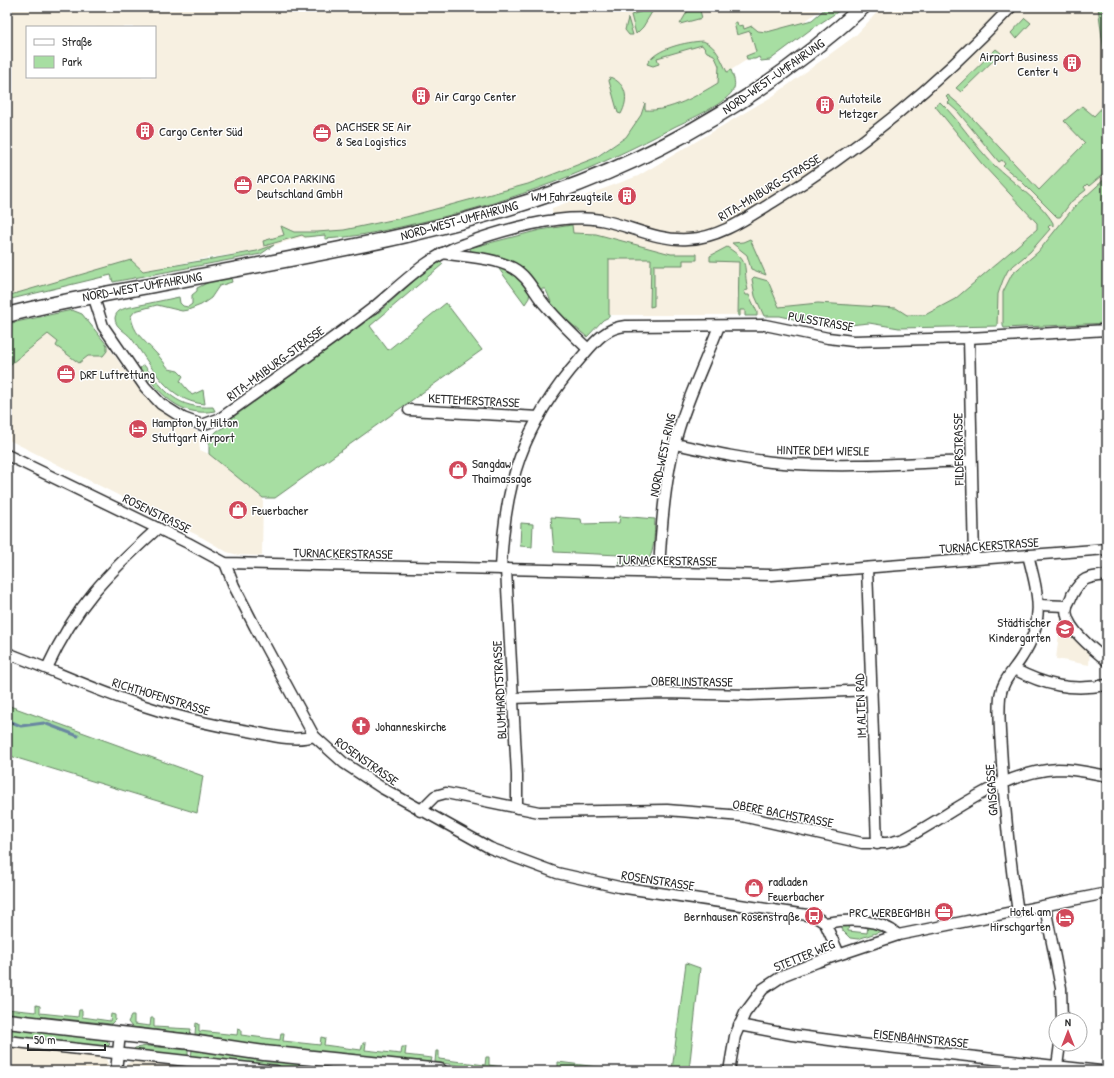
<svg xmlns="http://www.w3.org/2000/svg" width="1114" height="1078" font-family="'Patrick Hand',sans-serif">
	<rect width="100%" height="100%" fill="#fff"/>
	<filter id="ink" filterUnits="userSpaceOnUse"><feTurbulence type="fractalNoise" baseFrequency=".025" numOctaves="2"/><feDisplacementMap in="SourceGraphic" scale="8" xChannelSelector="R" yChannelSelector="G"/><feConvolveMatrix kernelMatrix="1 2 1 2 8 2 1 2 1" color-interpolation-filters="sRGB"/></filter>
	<g filter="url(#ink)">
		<g fill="#f7f0e1" fill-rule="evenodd">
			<path d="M7,7H824L755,59H748L728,72L726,80L653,123L624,138L573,171L521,191L342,235L318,236L305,238L301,237L256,251L207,258L116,277L109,274L7,297ZM27,27H155V77H27Z"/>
			<polygon points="882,7 1107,7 1107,318 963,326 780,315 606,315 556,294 552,208 638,176 773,96 856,35"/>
			<polygon points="48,333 105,347 107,345 131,379 157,406 173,418 198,432 200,450 209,454 263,498 262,556 238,555 227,552 203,538 7,439 7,364"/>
			<polygon points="1061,617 1090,652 1089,665 1056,659"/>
			<polygon points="7,1045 100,1055 106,1059 111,1071 7,1071"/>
			<polygon points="137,1059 240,1071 123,1071 126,1064"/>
		</g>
		<g fill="#a7dea2" stroke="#698466">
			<polygon points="655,7 643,27 636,34 631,15"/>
			<polygon points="690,7 699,7 702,18 680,24"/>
			<polygon points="827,7 845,7 810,30 770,60 761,61 759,57 755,59 747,59 746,56 756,52 750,31 737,35 734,23 737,22 738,26 743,25 744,29 752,26 758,31 767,32 812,20"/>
			<polygon points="1098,7 1107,7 1107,75"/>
			<polygon points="628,18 633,35 629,35 625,30"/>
			<polygon points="1025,18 1031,23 1016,39 1011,33"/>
			<path d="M703,41C717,46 721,60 727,72L731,70C733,76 736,82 734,88C729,103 688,120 674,127C592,171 516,200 426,221C392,229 359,237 325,239V235L305,237L302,235L264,246L263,241L284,235L281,226L294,232H317L344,230L406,217L528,184L595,158L626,137L641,115L645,103V110C670,112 698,95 718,83L719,66L714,55L707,52L702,45L657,58L659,64L653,66L647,64C656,48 686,42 703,41Z"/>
			<polygon points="996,49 1001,53 961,92 956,88"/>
			<path d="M610,77C627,84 629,99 621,114L618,113L609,81Z"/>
			<polygon points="948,95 961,106 1039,190 1085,143 1064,121 1082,106 1094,116 1107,102 1107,171 1089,186 1087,184 1084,187 1086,190 1072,201 1060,217 1057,217 1022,182 1003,166 1005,164 1002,160 999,162 958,112 948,103 950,101 946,97"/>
			<path d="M940,102C960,121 974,145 994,165C1011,181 1042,203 1053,223V226L1050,225L1048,227L1050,229L1030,252L1008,270L1003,280L998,294L997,326L899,328L869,323L830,327L780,316H764L755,296L752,279L754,277L768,281L779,307L818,303L896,308L907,315H925L955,299L1037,229V223L982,164L935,106Z"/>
			<polygon points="1107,177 1107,323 1004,328 1003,326 1003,292 1012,274 1038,252 1074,207"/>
			<path d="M572,225L573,233L596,234L671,254H697V260H683V265H654V306L650,307L651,259H609V317L603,320L587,337L556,311C550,304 550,296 545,289H541C533,283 529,275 522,268C510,256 487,257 471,254L470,248L540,230Z"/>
			<polygon points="750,239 766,275 751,269 747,255 732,243 743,242"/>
			<polygon points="274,245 261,254 113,282 111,275 7,300 7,296 131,260 143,271 257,251"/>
			<path d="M727,247C752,263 742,266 748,290L744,291L746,295H749L757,312V316H745V310H740V316H738L739,262L710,261V256Z"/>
			<polygon points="440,262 443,264 370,326 388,350 446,303 482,350 275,498 263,498 209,454 209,439 217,431 226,426 225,423 378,313 425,271"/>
			<polygon points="500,266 514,272 530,291 529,298 525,304 499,269"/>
			<path d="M231,278L232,282L219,286L211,298L201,305L188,310L182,311L157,305L135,311L131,316C133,333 144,340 155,352C160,357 165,364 169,369L178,371L183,376L180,381L192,395L203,390L205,404C168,402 151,365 132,339C126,331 115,328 115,318C116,311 121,310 126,308L179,297L180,303L183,306L188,307L192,304V295L197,291V288L211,281Z"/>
			<polygon points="72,310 82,314 107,345 107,351 103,356 88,356 79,363 56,346 58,342 48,334 7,367 7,324"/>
			<path d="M144,365C165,392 177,409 213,407L215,411C179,418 160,393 140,368Z"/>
			<path d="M620,516L655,519C654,530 656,561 642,564C635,565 627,564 620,564L619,555L554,552L551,517L581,519L582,524L619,523Z"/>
			<polygon points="521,523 533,524 532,547 520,546"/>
			<polygon points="7,705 203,776 197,813 7,755"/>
			<polygon points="849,923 848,931 867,933 868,926 885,930 858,939 850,938 843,931 841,924"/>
			<polygon points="686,963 700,968 689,1071 672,1070"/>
			<polygon points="36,1005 40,1006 40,1013 78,1017 79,1010 82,1010 82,1017 110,1021 111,1014 115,1015 115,1020 111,1024 46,1017 7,1016 7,1009 36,1012"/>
			<polygon points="131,1016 134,1016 134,1024 150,1026 151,1018 154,1018 154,1027 191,1029 190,1034 132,1027 128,1022"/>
			<polygon points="196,1023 199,1024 199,1031 237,1035 238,1028 241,1029 241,1035 280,1040 281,1033 284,1033 283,1041 320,1045 321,1037 325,1038 324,1045 361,1050 363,1043 366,1043 365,1050 401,1054 402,1047 406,1047 405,1055 432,1058 431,1062 363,1058 261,1046 195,1034"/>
			<polygon points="7,1028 106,1040 110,1044 106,1048 7,1037"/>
			<polygon points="147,1046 188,1050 188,1057 132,1051 135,1048"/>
			<polygon points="192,1050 374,1071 315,1071 191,1057"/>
			<polygon points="436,1051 439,1051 439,1059 485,1065 486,1057 489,1057 489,1065 525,1071 498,1071 435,1062"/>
			<polygon points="558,1062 629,1071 553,1071 558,1067"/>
		</g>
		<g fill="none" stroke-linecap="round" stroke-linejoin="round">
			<polyline stroke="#6987a1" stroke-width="3" points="7,720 21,726 44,723 78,736"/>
			<defs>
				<g id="minor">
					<path d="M442,253C465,257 492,257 513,268C528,276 535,294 545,305C559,321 573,335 588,349"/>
					<path d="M93,295L103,326L145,387L161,404L183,418L202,425L221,418C272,381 324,346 373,308C402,284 428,256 464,244C502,230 561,213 601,220C631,226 657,241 688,239C719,238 747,218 773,202C861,149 940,82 1011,7"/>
					<polyline points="969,338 974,559"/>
					<polyline points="409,410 539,417"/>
					<path d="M675,444C711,452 746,460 783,463C845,468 909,463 971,461"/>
					<polyline points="7,455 188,543 225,563 772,575 1107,549"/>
					<polyline points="225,563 234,586 255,627 314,736 344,763 382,788 490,848 557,873 619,887 814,916 825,923 839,954"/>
					<polyline points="867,568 877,844"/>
					<path d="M501,569C504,484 523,424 580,359C593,344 604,328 625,326L765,325L828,338L853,341L969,338L1107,330"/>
					<polyline points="506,569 517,775 517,808"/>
					<path d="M659,573C661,526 665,472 679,428C690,393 706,360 719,326"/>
					<path d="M1107,575C1088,577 1082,577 1072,595C1071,599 1068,603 1067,606C1061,626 1095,650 1107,661"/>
					<polyline points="1039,605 1067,606"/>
					<path d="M7,653C51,669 93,690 138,704C176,717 215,726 254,732C273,736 295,742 314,736"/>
					<path d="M47,668C76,605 107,574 158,528"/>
					<path d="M1014,669C1046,686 1071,691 1107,685"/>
					<polyline points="512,698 664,693 749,695 872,690"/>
					<path d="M420,811L435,796L446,793L539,812L667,810L742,816L862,843H887L904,839L917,832C961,807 1006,771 1058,769C1075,769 1091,773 1107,776"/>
					<polyline points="1045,907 1061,988 1062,1020"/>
					<path d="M1018,912C1010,863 1005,814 1002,764C1001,742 998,719 1000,697C1002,681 1014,670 1022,657C1046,621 1038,594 1028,555"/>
					<path d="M825,923C848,919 880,918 898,935"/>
					<polyline points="739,1025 792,1035 852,1043 1100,1071"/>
					<polyline points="7,1041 276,1071"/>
					<polyline points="1057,1066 1060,1044"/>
					<polyline points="116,1071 120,1034"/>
					<polyline points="729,1071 735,1036 745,1013 763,989 784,975 817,962 898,935 1107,893"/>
				</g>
				<g id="secondary">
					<path d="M7,315C63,300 119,292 175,281C301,256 429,237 551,194C666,154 772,89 863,7"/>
					<polyline points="7,1021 191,1042 264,1053 440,1071"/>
				</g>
			</defs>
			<use href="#minor" stroke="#2b2b2b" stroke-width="13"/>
			<use href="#secondary" stroke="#2b2b2b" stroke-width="17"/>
			<use href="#minor" stroke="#fff" stroke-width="10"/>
			<use href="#secondary" stroke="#fff" stroke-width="14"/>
		</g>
	</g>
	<defs>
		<symbol id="building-disc" viewBox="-11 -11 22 22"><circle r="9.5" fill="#d1495b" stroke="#fff"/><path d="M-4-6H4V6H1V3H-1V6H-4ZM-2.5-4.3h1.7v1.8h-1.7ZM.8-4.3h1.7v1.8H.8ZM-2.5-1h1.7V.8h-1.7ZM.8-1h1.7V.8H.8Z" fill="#fff"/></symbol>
		<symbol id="office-disc" viewBox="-11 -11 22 22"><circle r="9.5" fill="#d1495b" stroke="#fff"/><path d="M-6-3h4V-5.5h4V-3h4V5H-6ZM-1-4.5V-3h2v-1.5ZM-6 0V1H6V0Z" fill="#fff"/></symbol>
		<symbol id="hotel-disc" viewBox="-11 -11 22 22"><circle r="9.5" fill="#d1495b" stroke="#fff"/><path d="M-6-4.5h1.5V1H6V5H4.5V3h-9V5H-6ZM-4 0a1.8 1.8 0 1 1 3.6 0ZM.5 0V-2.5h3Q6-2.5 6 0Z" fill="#fff"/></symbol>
		<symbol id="shop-disc" viewBox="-11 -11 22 22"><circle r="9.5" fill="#d1495b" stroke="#fff"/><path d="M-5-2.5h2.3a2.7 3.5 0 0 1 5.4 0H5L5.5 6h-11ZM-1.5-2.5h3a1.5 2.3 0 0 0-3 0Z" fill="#fff"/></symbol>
		<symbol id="school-disc" viewBox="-11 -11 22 22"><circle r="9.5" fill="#d1495b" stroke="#fff"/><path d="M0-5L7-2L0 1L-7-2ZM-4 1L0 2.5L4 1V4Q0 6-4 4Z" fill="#fff"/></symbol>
		<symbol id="church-disc" viewBox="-11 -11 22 22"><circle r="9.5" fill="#d1495b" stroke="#fff"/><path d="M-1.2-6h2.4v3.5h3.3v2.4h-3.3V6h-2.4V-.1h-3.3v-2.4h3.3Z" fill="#fff"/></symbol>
		<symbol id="bus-disc" viewBox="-11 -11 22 22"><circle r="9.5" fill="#d1495b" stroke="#fff"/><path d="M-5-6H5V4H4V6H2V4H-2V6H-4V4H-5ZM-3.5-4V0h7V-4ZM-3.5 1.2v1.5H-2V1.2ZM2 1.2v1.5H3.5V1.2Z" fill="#fff"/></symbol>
	</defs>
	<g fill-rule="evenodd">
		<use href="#building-disc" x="1061" y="52" width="22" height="22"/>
		<use href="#building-disc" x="410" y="85" width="22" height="22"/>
		<use href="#building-disc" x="814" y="94" width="22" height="22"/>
		<use href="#building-disc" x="134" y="120" width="22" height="22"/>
		<use href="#office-disc" x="311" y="122" width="22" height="22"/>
		<use href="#office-disc" x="232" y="174" width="22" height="22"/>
		<use href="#building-disc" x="616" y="185" width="22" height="22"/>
		<use href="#office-disc" x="55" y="363" width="22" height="22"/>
		<use href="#hotel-disc" x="127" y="418" width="22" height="22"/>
		<use href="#shop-disc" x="447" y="459" width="22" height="22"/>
		<use href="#shop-disc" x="227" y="499" width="22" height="22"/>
		<use href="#school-disc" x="1054" y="618" width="22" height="22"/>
		<use href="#church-disc" x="350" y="715" width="22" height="22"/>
		<use href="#shop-disc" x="743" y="877" width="22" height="22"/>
		<use href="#office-disc" x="933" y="901" width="22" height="22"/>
		<use href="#bus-disc" x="803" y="905" width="22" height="22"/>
		<use href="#hotel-disc" x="1054" y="907" width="22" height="22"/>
	</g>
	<g text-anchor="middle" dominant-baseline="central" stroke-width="3" stroke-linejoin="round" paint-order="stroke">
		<g font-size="13" fill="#2b2b2b" stroke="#fff" text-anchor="start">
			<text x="1058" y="56" text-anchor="end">Airport Business<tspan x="1058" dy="15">Center 4</tspan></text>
			<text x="435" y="96">Air Cargo Center</text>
			<text x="839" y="98">Autoteile<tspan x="839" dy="15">Metzger</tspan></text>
			<text x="336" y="126">DACHSER SE Air<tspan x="336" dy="15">&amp; Sea Logistics</tspan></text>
			<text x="159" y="131">Cargo Center Süd</text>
			<text x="257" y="178">APCOA PARKING<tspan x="257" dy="15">Deutschland GmbH</tspan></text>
			<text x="613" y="196" text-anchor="end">WM Fahrzeugteile</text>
			<text x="80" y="374">DRF Luftrettung</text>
			<text x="152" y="422">Hampton by Hilton<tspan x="152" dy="15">Stuttgart Airport</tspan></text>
			<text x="472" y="463">Sangdaw<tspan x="472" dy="15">Thaimassage</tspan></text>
			<text x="252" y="510">Feuerbacher</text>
			<text x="1051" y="622" text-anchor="end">Städtischer<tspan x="1051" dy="15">Kindergarten</tspan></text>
			<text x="375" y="726">Johanneskirche</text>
			<text x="768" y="881">radladen<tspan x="768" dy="15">Feuerbacher</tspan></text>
			<text x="1051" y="911" text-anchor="end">Hotel am<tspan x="1051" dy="15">Hirschgarten</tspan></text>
			<text x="930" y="912" text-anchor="end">PRC WERBEGMBH</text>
			<text x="800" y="916" text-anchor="end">Bernhausen Rosenstraße</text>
		</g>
		<g font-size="13" fill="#2b2b2b" stroke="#fff">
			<text transform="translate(773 76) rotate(-35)">NORD-WEST-UMFAHRUNG</text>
			<text transform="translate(769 187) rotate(-31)">RITA-MAIBURG-STRASSE</text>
			<text transform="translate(459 220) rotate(-15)">NORD-WEST-UMFAHRUNG</text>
			<text transform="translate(142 286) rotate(-10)">NORD-WEST-UMFAHRUNG</text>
			<text transform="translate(821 321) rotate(10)">PULSSTRASSE</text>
			<text transform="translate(275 363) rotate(-36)">RITA-MAIBURG-STRASSE</text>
			<text transform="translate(474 400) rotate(3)">KETTEMERSTRASSE</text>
			<text transform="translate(958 449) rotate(-91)">FILDERSTRASSE</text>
			<text transform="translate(823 450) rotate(1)">HINTER DEM WIESLE</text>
			<text transform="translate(662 455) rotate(-78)">NORD-WEST-RING</text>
			<text transform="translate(157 513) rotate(26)">ROSENSTRASSE</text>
			<text transform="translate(989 545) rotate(-4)">TURNACKERSTRASSE</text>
			<text transform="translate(343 553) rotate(1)">TURNACKERSTRASSE</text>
			<text transform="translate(667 560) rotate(1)">TURNACKERSTRASSE</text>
			<text transform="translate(692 681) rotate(1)">OBERLINSTRASSE</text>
			<text transform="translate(499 690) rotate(-93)">BLUMHARDTSTRASSE</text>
			<text transform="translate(161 696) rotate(17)">RICHTHOFENSTRASSE</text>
			<text transform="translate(860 706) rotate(-92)">IM ALTEN RAD</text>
			<text transform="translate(367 761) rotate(35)">ROSENSTRASSE</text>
			<text transform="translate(991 790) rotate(-94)">GAISGASSE</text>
			<text transform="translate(783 813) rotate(11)">OBERE BACHSTRASSE</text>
			<text transform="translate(658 880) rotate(9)">ROSENSTRASSE</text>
			<text transform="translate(804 955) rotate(-22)">STETTER WEG</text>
			<text transform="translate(921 1038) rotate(6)">EISENBAHNSTRASSE</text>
		</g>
	</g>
	<rect width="1114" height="1078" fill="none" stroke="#fff" stroke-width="24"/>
	<rect x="12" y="12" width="1090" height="1054" fill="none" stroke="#2b2b2b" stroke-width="1.5" filter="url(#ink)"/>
	<rect x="26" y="26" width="130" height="52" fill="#ffffff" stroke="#aaaaaa"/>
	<rect x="34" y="39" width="20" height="6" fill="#ffffff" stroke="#aaaaaa"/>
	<text x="62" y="46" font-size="12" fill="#2b2b2b">Straße</text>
	<rect x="34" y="56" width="20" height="12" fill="#a7dea2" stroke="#aaaaaa"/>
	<text x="62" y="66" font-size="12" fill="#2b2b2b">Park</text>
	<g transform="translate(1068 1032)"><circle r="19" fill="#ffffff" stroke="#aaaaaa"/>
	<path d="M0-3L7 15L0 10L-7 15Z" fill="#d1495b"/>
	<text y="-6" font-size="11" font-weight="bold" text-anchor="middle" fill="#2b2b2b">N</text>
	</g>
	<path d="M28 1044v6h77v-6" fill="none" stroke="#2b2b2b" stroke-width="2"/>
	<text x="34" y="1044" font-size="12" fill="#2b2b2b" stroke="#ffffff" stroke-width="3" paint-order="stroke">50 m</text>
</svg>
